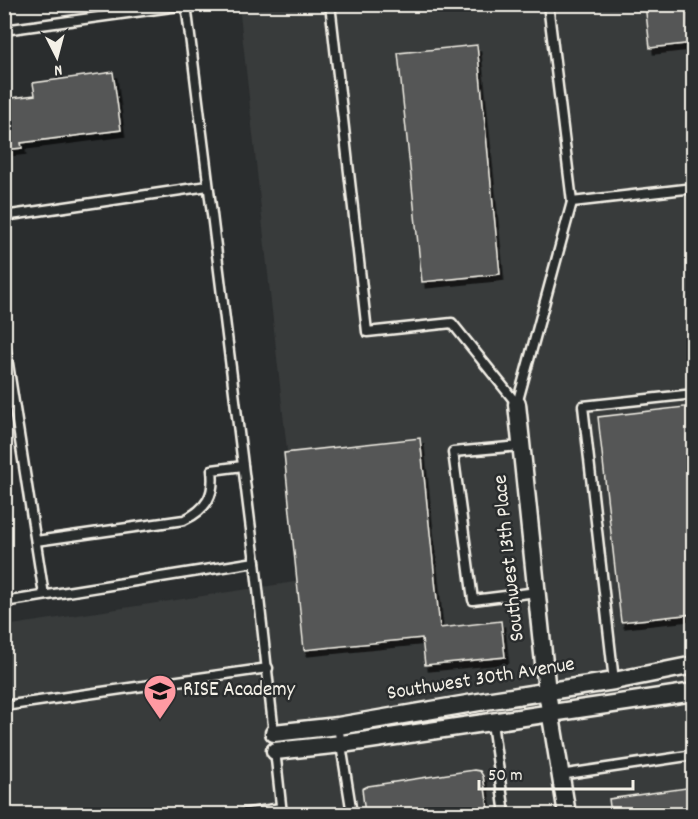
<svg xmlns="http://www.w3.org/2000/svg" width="698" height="819" font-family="Dekko,sans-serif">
	<defs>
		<filter id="shadow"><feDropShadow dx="3.5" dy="6" stdDeviation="0" flood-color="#0009"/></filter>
	</defs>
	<rect width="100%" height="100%" fill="#2a2d2e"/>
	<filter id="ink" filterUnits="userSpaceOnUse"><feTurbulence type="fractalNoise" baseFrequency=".0167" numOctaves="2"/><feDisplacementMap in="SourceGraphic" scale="12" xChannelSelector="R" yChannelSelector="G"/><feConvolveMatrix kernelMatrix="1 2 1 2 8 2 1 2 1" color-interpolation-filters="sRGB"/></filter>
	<g filter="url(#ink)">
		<polygon fill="#373a3a" points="239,5 693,5 693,814 5,814 5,626 301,581"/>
		<g fill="#555756" stroke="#f4f1e8" stroke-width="1.5" filter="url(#shadow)">
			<polygon points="645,4 690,4 693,43 650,48"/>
			<polygon points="477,45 500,274 422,282 398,53"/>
			<polygon points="113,72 121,130 21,143 22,148 4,150 4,99 35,95 33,83"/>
			<polygon points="693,406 693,614 621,622 598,417"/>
			<polygon points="420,438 440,628 501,621 505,657 425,665 422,638 304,650 284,453"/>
			<polygon points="474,770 480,771 483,776 489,814 365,814 362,789 368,786"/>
			<polygon points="693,787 693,814 611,814 609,799"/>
		</g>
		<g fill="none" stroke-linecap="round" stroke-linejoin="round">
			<defs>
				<g id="lane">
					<polyline points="186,4 255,562 274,734"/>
					<polyline points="330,4 367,332 452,323 517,404"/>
					<polyline points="548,4 572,202"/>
					<polyline points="4,30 186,5"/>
					<polyline points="4,216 208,186"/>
					<polyline points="4,338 44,595"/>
					<polyline points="517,404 572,202 694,188"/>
					<polyline points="521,446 453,452 473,600 537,592"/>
					<path d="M36,541L184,520C207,509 215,495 212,470L243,466"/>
					<polyline points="4,602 255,562"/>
					<polyline points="614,681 583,406 694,394"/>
					<polyline points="4,706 268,668"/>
					<polyline points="492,723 505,814"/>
					<polyline points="338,726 352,814"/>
					<polyline points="275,750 282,814"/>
					<polyline points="560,775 694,755"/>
					<polyline points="242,814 281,808"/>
				</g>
				<g id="street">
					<polyline points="517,404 547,692 567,814"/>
					<polyline points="274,733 338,726 485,701 614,681 694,665"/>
					<polyline points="275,751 342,744 694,692"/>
				</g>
			</defs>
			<use href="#lane" stroke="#f4f1e8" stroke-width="13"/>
			<use href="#street" stroke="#f4f1e8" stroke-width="21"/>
			<use href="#lane" stroke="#2a2d2e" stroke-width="8"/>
			<use href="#street" stroke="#2a2d2e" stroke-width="16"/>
		</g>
	</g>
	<defs>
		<symbol id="school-pin" viewBox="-11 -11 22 30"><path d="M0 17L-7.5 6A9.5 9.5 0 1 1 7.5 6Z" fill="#ff9aa2" stroke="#2a2d2e"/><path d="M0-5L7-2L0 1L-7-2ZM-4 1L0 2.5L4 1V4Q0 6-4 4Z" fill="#111"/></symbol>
	</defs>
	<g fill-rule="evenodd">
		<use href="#school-pin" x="141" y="672" width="38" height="52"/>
	</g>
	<g text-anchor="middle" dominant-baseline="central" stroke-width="5" stroke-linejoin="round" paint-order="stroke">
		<g font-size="21" fill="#f4f1e8" stroke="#2a2d2e">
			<text transform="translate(510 558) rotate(-96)">Southwest 13th Place</text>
			<text transform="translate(481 680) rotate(-9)">Southwest 30th Avenue</text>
		</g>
		<g font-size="21" fill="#f4f1e8" stroke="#2a2d2e" text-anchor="start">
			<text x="183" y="691">RISE Academy</text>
		</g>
	</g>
	<rect width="698" height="819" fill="none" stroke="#2a2d2e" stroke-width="24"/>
	<rect x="12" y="12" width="674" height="795" fill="none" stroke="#f4f1e8" stroke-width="2" filter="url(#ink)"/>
	<g transform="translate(57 57) rotate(174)" stroke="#2a2d2e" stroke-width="4.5" paint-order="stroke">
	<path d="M0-4.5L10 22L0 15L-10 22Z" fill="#f4f1e8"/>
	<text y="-9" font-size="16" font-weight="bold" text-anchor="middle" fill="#f4f1e8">N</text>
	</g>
	<path d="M479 780v9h154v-9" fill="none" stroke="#f4f1e8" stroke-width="3"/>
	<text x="488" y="780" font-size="18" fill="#f4f1e8" stroke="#2a2d2e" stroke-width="4.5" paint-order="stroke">50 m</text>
</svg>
